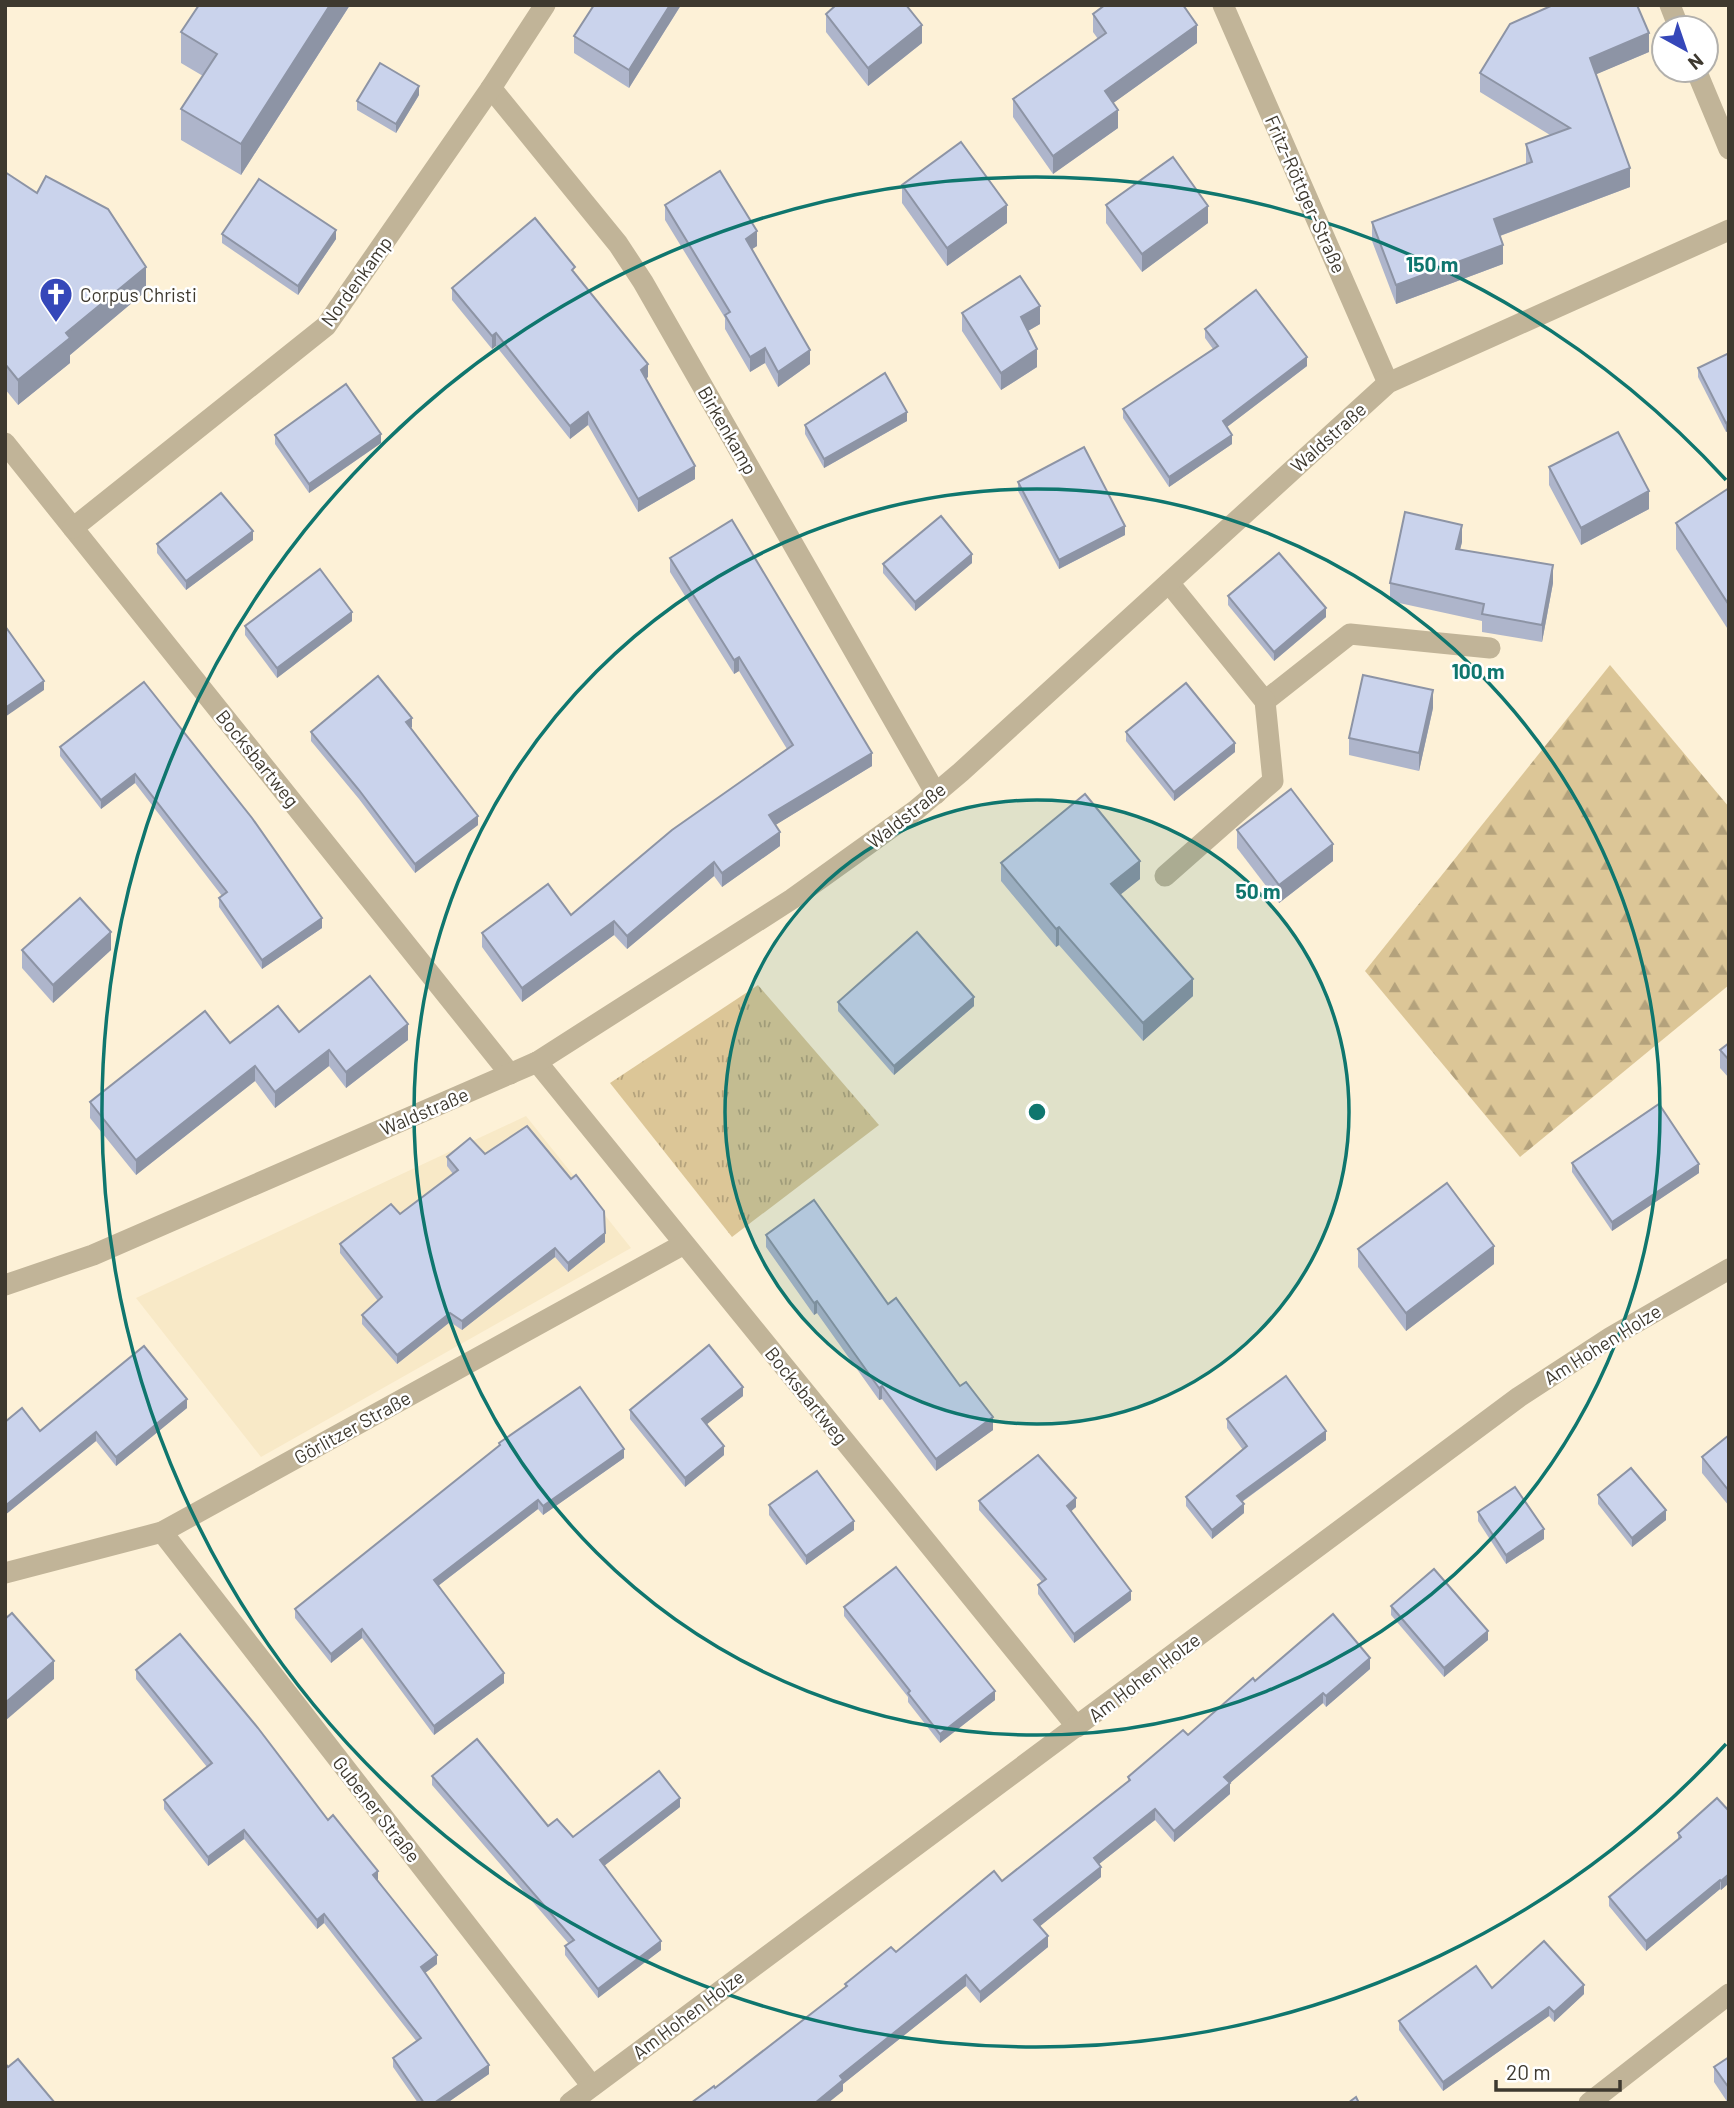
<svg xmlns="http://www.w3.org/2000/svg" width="1734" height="2108" font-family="Barlow,sans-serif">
	<defs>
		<pattern id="forest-firs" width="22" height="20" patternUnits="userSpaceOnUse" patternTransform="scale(1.75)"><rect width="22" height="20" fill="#dcc697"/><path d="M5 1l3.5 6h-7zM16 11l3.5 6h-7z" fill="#b4a27c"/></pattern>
		<pattern id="park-tufts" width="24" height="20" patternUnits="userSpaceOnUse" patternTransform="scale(1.75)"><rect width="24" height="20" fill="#dcc697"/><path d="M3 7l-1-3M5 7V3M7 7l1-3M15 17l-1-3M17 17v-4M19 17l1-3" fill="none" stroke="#b4a27c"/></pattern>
	</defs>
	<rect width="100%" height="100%" fill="#fdf1d7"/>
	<polygon fill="#f8e9c7" points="526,1116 631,1248 261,1457 136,1298"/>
	<polygon fill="url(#forest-firs)" points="1610,665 1729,807 1729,985 1520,1157 1365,971"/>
	<polygon fill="url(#park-tufts)" points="758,985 879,1125 732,1237 610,1083"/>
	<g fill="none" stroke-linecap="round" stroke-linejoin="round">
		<g stroke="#c1b498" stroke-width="21">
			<polyline points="1223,5 1388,383"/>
			<polyline points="1670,5 1679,28"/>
			<polyline points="1696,70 1729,149"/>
			<polyline points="491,88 618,244 643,282 936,794"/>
			<polyline points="5,443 510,1074"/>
			<polyline points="73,528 326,326 491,88 545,5"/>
			<polyline points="1265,701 1350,634 1490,648"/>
			<polyline points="1165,876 1273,781 1265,701 1169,583"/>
			<polyline points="537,1062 1077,1727"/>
			<polyline points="5,1285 93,1255 537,1062 792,899 916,810 961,772 1388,383 1729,230"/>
			<polyline points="162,1532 592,2086"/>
			<polyline points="5,1573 162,1532 684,1244"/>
			<polyline points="570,2103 1519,1397 1611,1337 1729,1269"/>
			<polyline points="1589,2103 1729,1994"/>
		</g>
	</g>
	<g fill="#aeb5cb">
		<polygon points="199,5 350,5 241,175 181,140 181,109 203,76 181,63 181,32"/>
		<polygon points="594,5 681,5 629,88 574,53 574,36"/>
		<polygon points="826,14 922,43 868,86 826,32"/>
		<polygon points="1093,14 1197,43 1113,103 1118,128 1053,174 1013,117 1013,99 1098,39 1093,32"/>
		<polygon points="1649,52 1596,74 1630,187 1500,236 1503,264 1396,304 1372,241 1372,222 1526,164 1526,144 1550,135 1480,92 1480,73"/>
		<polygon points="419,95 396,133 357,110 357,101"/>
		<polygon points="5,172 146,291 70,355 70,363 18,405 5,389"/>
		<polygon points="902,185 1007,223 947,266 902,203"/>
		<polygon points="665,205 757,246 752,249 810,364 778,387 765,363 750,372 725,329 725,318 665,220"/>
		<polygon points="1106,205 1208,223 1142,272 1106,223"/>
		<polygon points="222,234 336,239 298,295 222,243"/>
		<polygon points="575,274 648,377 646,378 695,479 638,512 588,425 570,439 496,346 492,349 452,300 452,288"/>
		<polygon points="962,313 1040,324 1028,331 1037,367 1001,390 962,331"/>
		<polygon points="1205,329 1307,366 1227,427 1232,444 1169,487 1123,418 1123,409 1213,349 1205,338"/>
		<polygon points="1729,353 1729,430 1726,432 1698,377 1698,368"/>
		<polygon points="907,421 824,468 805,434 805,425"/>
		<polygon points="275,435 381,443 309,493 275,444"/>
		<polygon points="1549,467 1649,509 1581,545 1549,485"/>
		<polygon points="1018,482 1125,535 1059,569 1018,491"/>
		<polygon points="1729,488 1729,631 1676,549 1676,523"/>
		<polygon points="253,540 186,590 157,553 157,544"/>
		<polygon points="1462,542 1460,549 1553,583 1542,642 1482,632 1482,621 1390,601 1390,583"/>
		<polygon points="670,558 872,766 775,825 780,846 722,887 714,876 627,949 614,935 522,1002 482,947 482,933 571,915 787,749 739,671 734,674 670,572"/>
		<polygon points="972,563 915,611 883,573 883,564"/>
		<polygon points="1228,596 1326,617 1274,661 1228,605"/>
		<polygon points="352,621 277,678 245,635 245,626"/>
		<polygon points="144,682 322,928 262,969 219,907 219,898 222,896 135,783 101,809 60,756 60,747"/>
		<polygon points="1433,708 1419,771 1349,755 1349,738"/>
		<polygon points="412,727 411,728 478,825 415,873 359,799 311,741 311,732"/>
		<polygon points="1126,732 1235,752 1174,801 1126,741"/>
		<polygon points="1237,830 1333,861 1279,903 1237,848"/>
		<polygon points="1001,863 1140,879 1120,895 1193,996 1143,1041 1059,945 1056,947 1001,881"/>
		<polygon points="22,950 111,950 53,1003 22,968"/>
		<polygon points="838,1002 974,1006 894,1075 838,1011"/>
		<polygon points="299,1032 408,1040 346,1088 329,1066 275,1108 255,1081 136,1175 90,1118 90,1102 230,1043"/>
		<polygon points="1729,1043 1729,1078 1720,1068 1720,1050"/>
		<polygon points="485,1154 605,1242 568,1272 555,1257 462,1330 450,1322 397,1364 362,1324 362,1315 378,1301 340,1253 340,1244 400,1214 453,1174 447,1166 447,1157"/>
		<polygon points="1572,1163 1699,1173 1612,1231 1572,1172"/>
		<polygon points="766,1235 888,1304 960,1386 993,1430 936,1471 882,1399 879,1400 817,1313 814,1315 766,1247"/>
		<polygon points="1358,1249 1494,1264 1406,1331 1358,1267"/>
		<polygon points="743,1396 707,1424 724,1455 685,1487 630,1419 630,1410"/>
		<polygon points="187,1408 116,1466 96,1441 5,1515 5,1422 40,1431"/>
		<polygon points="1227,1419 1326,1440 1242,1502 1244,1513 1212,1539 1186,1506 1186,1497 1243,1450 1227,1428"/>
		<polygon points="1729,1435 1729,1506 1702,1473 1702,1457"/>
		<polygon points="499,1443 624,1458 543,1515 538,1509 438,1586 504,1683 434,1735 362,1638 331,1663 295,1618 295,1609 499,1446"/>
		<polygon points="1598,1495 1666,1520 1632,1547 1598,1504"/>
		<polygon points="979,1501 1076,1507 1071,1511 1131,1600 1074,1643 1038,1594 1038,1585 1042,1582 979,1510"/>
		<polygon points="769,1505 854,1530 806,1565 769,1515"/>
		<polygon points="1478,1512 1544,1539 1506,1564 1478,1521"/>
		<polygon points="1391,1606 1488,1640 1444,1677 1391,1615"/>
		<polygon points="844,1607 995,1700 940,1743 908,1702 908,1697 844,1616"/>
		<polygon points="1370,1669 1326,1707 1323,1703 1230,1783 1230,1794 1174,1842 1155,1820 1099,1864 1101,1877 1040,1926 1048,1947 980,2003 966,1986 843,2084 843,2091 715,2088 845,1988 845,1984 896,1952 1002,1881 1128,1781 1128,1777 1188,1735 1255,1681"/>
		<polygon points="136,1670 328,1820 378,1880 437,1964 425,1973 489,2074 447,2103 418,2103 393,2067 393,2058 417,2042 324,1923 317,1929 244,1839 208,1866 164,1809 164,1800 207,1767 136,1679"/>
		<polygon points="432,1776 573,1837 680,1807 604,1866 661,1950 598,1998 565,1955 565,1946 569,1944 432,1785"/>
		<polygon points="1729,1811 1729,1883 1721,1890 1720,1889 1646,1951 1609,1906 1609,1897 1678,1840 1678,1833"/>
		<polygon points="1492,1988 1584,1994 1554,2022 1549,2016 1443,2091 1399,2030 1399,2021"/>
		<polygon points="1729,2057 1729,2103 1728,2103 1714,2082 1714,2067"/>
	</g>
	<g fill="#8d94a5">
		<polygon points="330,5 350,5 241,175 241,144"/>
		<polygon points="670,5 681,5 629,88 629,70"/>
		<polygon points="922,25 922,43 868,86 868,68"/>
		<polygon points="1197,25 1197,43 1105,109 1105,91"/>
		<polygon points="1649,33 1649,52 1590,77 1590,58"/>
		<polygon points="419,86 419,95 396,133 396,124"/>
		<polygon points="1118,110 1118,128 1053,174 1053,156"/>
		<polygon points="1630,168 1630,187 1494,238 1494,219"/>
		<polygon points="1007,205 1007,223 947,266 947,248"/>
		<polygon points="1208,206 1208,223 1142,272 1142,254"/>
		<polygon points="336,230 336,239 298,295 298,286"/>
		<polygon points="757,231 757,246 746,253 746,239"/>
		<polygon points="1503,245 1503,264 1396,304 1396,285"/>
		<polygon points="146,267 146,291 70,355 70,363 18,405 18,380 66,333"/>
		<polygon points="1040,306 1040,324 1021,335 1021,317"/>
		<polygon points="496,333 496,346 492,349 492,336"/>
		<polygon points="765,348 765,363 750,372 750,357"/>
		<polygon points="1037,349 1037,367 1001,390 1001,373"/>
		<polygon points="810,350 810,364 778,387 778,372"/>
		<polygon points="1307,357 1307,366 1223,430 1223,421"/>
		<polygon points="648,364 648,377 641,382 641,370"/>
		<polygon points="588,412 588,425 570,439 570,426"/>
		<polygon points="907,412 907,421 824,468 824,459"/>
		<polygon points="1729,421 1729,430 1726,432 1726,423"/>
		<polygon points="381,434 381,443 309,493 309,484"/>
		<polygon points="1232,435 1232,444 1169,487 1169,477"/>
		<polygon points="695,466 695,479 638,512 638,499"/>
		<polygon points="1649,491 1649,509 1581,545 1581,528"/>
		<polygon points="1462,525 1462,542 1456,566 1456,549"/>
		<polygon points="1125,526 1125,535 1059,569 1059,560"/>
		<polygon points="253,531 253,540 186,590 186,581"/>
		<polygon points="972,554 972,563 915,611 915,602"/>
		<polygon points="1553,565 1553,583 1542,642 1542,625"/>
		<polygon points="1326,608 1326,617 1274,661 1274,652"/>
		<polygon points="352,612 352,621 277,678 277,668"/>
		<polygon points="739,657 739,671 734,674 734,660"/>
		<polygon points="44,681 44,690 5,717 5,708"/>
		<polygon points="1433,690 1433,708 1419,771 1419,753"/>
		<polygon points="412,718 412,727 406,731 406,722"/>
		<polygon points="1235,743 1235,752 1174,801 1174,792"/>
		<polygon points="872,753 872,766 769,829 769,815"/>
		<polygon points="135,774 135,783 101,809 101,800"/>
		<polygon points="478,816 478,825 415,873 415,864"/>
		<polygon points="780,832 780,846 722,887 722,873"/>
		<polygon points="1333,844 1333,861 1279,903 1279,885"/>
		<polygon points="1140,861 1140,879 1111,902 1111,884"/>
		<polygon points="714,862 714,876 627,949 627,936"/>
		<polygon points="322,918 322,928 262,969 262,960"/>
		<polygon points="614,921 614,935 522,1002 522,988"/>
		<polygon points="1059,927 1059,945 1056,947 1056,929"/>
		<polygon points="111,932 111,950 53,1003 53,985"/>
		<polygon points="1193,979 1193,996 1143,1041 1143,1023"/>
		<polygon points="974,997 974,1006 894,1075 894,1066"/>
		<polygon points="408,1024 408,1040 346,1088 346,1072"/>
		<polygon points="329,1050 329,1066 275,1108 275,1092"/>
		<polygon points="255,1066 255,1081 136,1175 136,1160"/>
		<polygon points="1699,1164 1699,1173 1612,1231 1612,1222"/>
		<polygon points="605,1233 605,1242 568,1272 568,1263"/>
		<polygon points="1494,1246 1494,1264 1406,1331 1406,1313"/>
		<polygon points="555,1248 555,1257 462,1330 462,1321"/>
		<polygon points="817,1301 817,1313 814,1315 814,1303"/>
		<polygon points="450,1313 450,1322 397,1364 397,1355"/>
		<polygon points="882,1386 882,1399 879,1400 879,1388"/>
		<polygon points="743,1387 743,1396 702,1428 702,1419"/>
		<polygon points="187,1399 187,1408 116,1466 116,1457"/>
		<polygon points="993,1417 993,1430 936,1471 936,1459"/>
		<polygon points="1326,1431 1326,1440 1237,1505 1237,1496"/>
		<polygon points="96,1432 96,1441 5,1515 5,1506"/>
		<polygon points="724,1446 724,1455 685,1487 685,1478"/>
		<polygon points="624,1449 624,1458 543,1515 543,1506"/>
		<polygon points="1076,1498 1076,1507 1067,1515 1067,1506"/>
		<polygon points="538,1500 538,1509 434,1589 434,1580"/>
		<polygon points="1244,1504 1244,1513 1212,1539 1212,1530"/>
		<polygon points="1666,1510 1666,1520 1632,1547 1632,1538"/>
		<polygon points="854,1521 854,1530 806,1565 806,1556"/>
		<polygon points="1544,1529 1544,1539 1506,1564 1506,1555"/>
		<polygon points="1131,1591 1131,1600 1074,1643 1074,1634"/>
		<polygon points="362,1629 362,1638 331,1663 331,1654"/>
		<polygon points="1488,1631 1488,1640 1444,1677 1444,1668"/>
		<polygon points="1370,1658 1370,1669 1326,1707 1326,1696"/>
		<polygon points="54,1661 54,1679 5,1721 5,1703"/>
		<polygon points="504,1673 504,1683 434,1735 434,1726"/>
		<polygon points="995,1691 995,1700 940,1743 940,1734"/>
		<polygon points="1323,1693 1323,1703 1230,1783 1230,1794 1174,1842 1174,1831 1224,1777"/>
		<polygon points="680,1798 680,1807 600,1869 600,1860"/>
		<polygon points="1155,1809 1155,1820 1094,1868 1094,1858"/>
		<polygon points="244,1830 244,1839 208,1866 208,1857"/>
		<polygon points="1101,1867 1101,1877 1034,1931 1034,1920"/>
		<polygon points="378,1871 378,1880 373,1884 373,1875"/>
		<polygon points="1729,1874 1729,1883 1721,1890 1721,1881"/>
		<polygon points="1720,1880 1720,1889 1646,1951 1646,1941"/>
		<polygon points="324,1914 324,1923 317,1929 317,1920"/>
		<polygon points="1048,1936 1048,1947 980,2003 980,1992"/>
		<polygon points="661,1941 661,1950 598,1998 598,1989"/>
		<polygon points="437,1955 437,1964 421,1976 421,1967"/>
		<polygon points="966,1975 966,1986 843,2084 843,2091 828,2103 815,2103 840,2076"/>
		<polygon points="1584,1985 1584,1994 1554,2022 1554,2012"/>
		<polygon points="1549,2007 1549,2016 1443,2091 1443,2082"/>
		<polygon points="489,2065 489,2074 447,2103 434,2103"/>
	</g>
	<g fill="#cad3ec" stroke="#8d94a5" stroke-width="2">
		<polygon points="199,5 330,5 241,144 181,109 217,54 181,32"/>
		<polygon points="594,5 670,5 629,70 574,36"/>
		<polygon points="836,5 906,5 922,25 868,68 826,14"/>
		<polygon points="1105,5 1183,5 1197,25 1105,91 1118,110 1053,156 1013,99 1106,33 1093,14"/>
		<polygon points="1553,5 1637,5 1649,33 1590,58 1630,168 1494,219 1503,245 1396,285 1372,222 1532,162 1526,144 1570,128 1480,73 1510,24"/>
		<polygon points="380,63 419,86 396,124 357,101"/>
		<polygon points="961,142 1007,205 947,248 902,185"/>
		<polygon points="1173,157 1208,206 1142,254 1106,205"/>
		<polygon points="720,171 757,231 746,239 810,350 778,372 765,348 750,357 725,315 730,312 665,205"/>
		<polygon points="5,172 37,193 46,176 108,209 146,267 66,333 70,338 18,380 5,364"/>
		<polygon points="259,179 336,230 298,286 222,234"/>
		<polygon points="535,218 575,267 572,270 648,364 641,370 695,466 638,499 588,412 570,426 496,333 492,336 452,288"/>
		<polygon points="1020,276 1040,306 1021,317 1037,349 1001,373 962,313"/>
		<polygon points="1256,290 1307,357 1223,421 1232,435 1169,477 1123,409 1218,346 1205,329"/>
		<polygon points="1729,353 1729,421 1726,423 1698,368"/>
		<polygon points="885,373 907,412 824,459 805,425"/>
		<polygon points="346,384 381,434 309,484 275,435"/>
		<polygon points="1618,432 1649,491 1581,528 1549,467"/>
		<polygon points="1084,447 1125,526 1059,560 1018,482"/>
		<polygon points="1729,488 1729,605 1676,523"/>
		<polygon points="221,493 253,531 186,581 157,544"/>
		<polygon points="1405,512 1462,525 1456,549 1553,565 1542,625 1482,614 1484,604 1390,583"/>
		<polygon points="941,516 972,554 915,602 883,564"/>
		<polygon points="732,520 872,753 769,815 780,832 722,873 714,862 627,936 614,921 522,988 482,933 548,884 571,915 672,830 793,745 739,657 734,660 670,558"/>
		<polygon points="1279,553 1326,608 1274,652 1228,596"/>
		<polygon points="320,569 352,612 277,668 245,626"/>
		<polygon points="5,626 44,681 5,708"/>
		<polygon points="1363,675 1433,690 1419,753 1349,738"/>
		<polygon points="378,676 412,718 406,722 478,816 415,864 359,790 311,732"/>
		<polygon points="144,682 252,818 322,918 262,960 219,898 227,892 135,774 101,800 60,747"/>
		<polygon points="1186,683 1235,743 1174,792 1126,732"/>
		<polygon points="1291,789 1333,844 1279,885 1237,830"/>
		<polygon points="1085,794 1140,861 1111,884 1193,979 1143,1023 1059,927 1056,929 1001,863"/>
		<polygon points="80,898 111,932 53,985 22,950"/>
		<polygon points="917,932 974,997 894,1066 838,1002"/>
		<polygon points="370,976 408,1024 346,1072 329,1050 275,1092 255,1066 136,1160 90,1102 205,1011 230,1043 278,1006 299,1032"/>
		<polygon points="1729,1043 1729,1060 1720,1050"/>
		<polygon points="1659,1104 1699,1164 1612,1222 1572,1163"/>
		<polygon points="527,1126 571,1179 576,1175 604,1211 605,1233 568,1263 555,1248 462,1321 450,1313 397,1355 362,1315 382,1297 340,1244 391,1204 400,1214 458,1170 447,1157 470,1138 485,1154"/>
		<polygon points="1447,1183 1494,1246 1406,1313 1358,1249"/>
		<polygon points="814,1200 888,1304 896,1298 960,1386 966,1382 993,1417 936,1459 882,1386 879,1388 817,1301 814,1303 766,1235"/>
		<polygon points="709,1345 743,1387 702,1419 724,1446 685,1478 630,1410"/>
		<polygon points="144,1346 187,1399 116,1457 96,1432 5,1506 5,1422 22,1408 40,1431"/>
		<polygon points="1286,1376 1326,1431 1237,1496 1244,1504 1212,1530 1186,1497 1247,1446 1227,1419"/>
		<polygon points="580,1387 624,1449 543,1506 538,1500 434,1580 504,1673 434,1726 362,1629 331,1654 295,1609 500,1445 499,1443"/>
		<polygon points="1729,1435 1729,1491 1702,1457"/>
		<polygon points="1038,1455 1076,1498 1067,1506 1131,1591 1074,1634 1038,1585 1046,1579 979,1501"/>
		<polygon points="1631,1468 1666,1510 1632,1538 1598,1495"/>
		<polygon points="817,1471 854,1521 806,1556 769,1505"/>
		<polygon points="1515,1487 1544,1529 1506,1555 1478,1512"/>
		<polygon points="896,1567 995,1691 940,1734 908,1693 910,1691 844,1607"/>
		<polygon points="1434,1569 1488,1631 1444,1668 1391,1606"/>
		<polygon points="12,1613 54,1661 5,1703 5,1619"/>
		<polygon points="1333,1614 1370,1658 1326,1696 1323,1693 1224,1777 1230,1783 1174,1831 1155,1809 1094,1858 1101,1867 1034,1920 1048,1936 980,1992 966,1975 840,2076 843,2080 815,2103 691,2103 714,2086 715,2088 847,1986 845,1984 891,1947 896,1952 994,1871 1002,1881 1130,1780 1128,1777 1183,1730 1188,1735 1253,1678 1255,1681"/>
		<polygon points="180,1634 258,1728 328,1820 333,1815 378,1871 373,1875 437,1955 421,1967 489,2065 434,2103 424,2103 393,2058 421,2038 324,1914 317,1920 244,1830 208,1857 164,1800 212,1763 136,1670"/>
		<polygon points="477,1739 548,1826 557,1819 573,1837 659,1771 680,1798 600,1860 661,1941 598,1989 565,1946 574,1940 432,1776"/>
		<polygon points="1717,1798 1729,1811 1729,1874 1721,1881 1720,1880 1646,1941 1609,1897 1681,1837 1678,1833"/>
		<polygon points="1544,1941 1584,1985 1554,2012 1549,2007 1443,2082 1399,2021 1476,1966 1492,1988"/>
		<polygon points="1729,2057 1729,2088 1714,2067"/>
		<polygon points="18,2059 55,2103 5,2103 5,2063 8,2067"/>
		<polygon points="1356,2097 1359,2103 1348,2103"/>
	</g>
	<circle cx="1037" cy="1112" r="312" fill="#0f766e" fill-opacity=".12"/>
	<g fill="none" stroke="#0f766e" stroke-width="3.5">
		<circle cx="1037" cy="1112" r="312"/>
		<circle cx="1037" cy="1112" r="623"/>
		<path d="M1726 1744A935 935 0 1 1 1726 480"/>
	</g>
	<defs>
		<symbol id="church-pin" viewBox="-11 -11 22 30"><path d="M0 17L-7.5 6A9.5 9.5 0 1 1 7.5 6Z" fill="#3547b9" stroke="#fff"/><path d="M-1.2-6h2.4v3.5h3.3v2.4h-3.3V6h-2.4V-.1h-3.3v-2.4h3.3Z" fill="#fff"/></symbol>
	</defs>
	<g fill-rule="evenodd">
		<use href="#church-pin" x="37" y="275" width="38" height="52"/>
	</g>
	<g text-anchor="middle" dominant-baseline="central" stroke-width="5" stroke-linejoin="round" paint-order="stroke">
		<g font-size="19" fill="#3e392f" stroke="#fff">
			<text transform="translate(1306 194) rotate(66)">Fritz-Röttger-Straße</text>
			<text transform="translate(356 281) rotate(-54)">Nordenkamp</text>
			<text transform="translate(728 430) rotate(60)">Birkenkamp</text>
			<text transform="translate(1328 437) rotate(-42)">Waldstraße</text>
			<text transform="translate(258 758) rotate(51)">Bocksbartweg</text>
			<text transform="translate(906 815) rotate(-38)">Waldstraße</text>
			<text transform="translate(424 1111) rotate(-23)">Waldstraße</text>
			<text transform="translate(1602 1344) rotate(-32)">Am Hohen Holze</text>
			<text transform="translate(807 1395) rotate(51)">Bocksbartweg</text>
			<text transform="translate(352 1427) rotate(-29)">Görlitzer Straße</text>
			<text transform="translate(1144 1677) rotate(-37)">Am Hohen Holze</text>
			<text transform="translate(377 1809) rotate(52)">Gubener Straße</text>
			<text transform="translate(688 2014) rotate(-37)">Am Hohen Holze</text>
		</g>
		<g font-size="19" fill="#3e392f" stroke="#fff" text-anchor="start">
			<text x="80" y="294">Corpus Christi</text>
		</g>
	</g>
	<circle cx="1037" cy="1112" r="10" fill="#0f766e" stroke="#fff" stroke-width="3.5"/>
	<g font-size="21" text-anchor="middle" font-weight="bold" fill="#0f766e" stroke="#fff" stroke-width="5" stroke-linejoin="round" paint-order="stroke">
		<text x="1432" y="272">150 m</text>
		<text x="1478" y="679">100 m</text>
		<text x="1258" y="899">50 m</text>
	</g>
	<rect width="1734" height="2108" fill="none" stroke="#3e392f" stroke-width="14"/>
	<g transform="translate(1685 49) rotate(140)"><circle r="33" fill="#ffffff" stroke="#b2b0ac" stroke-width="2"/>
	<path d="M0-5L12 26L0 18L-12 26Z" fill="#3547b9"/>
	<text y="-10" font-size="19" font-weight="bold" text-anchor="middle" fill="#3e392f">N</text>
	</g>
	<path d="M1496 2080v10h124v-10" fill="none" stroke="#3e392f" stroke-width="3.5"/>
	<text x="1506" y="2080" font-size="21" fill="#3e392f" stroke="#ffffff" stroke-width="5" paint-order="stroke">20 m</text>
</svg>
